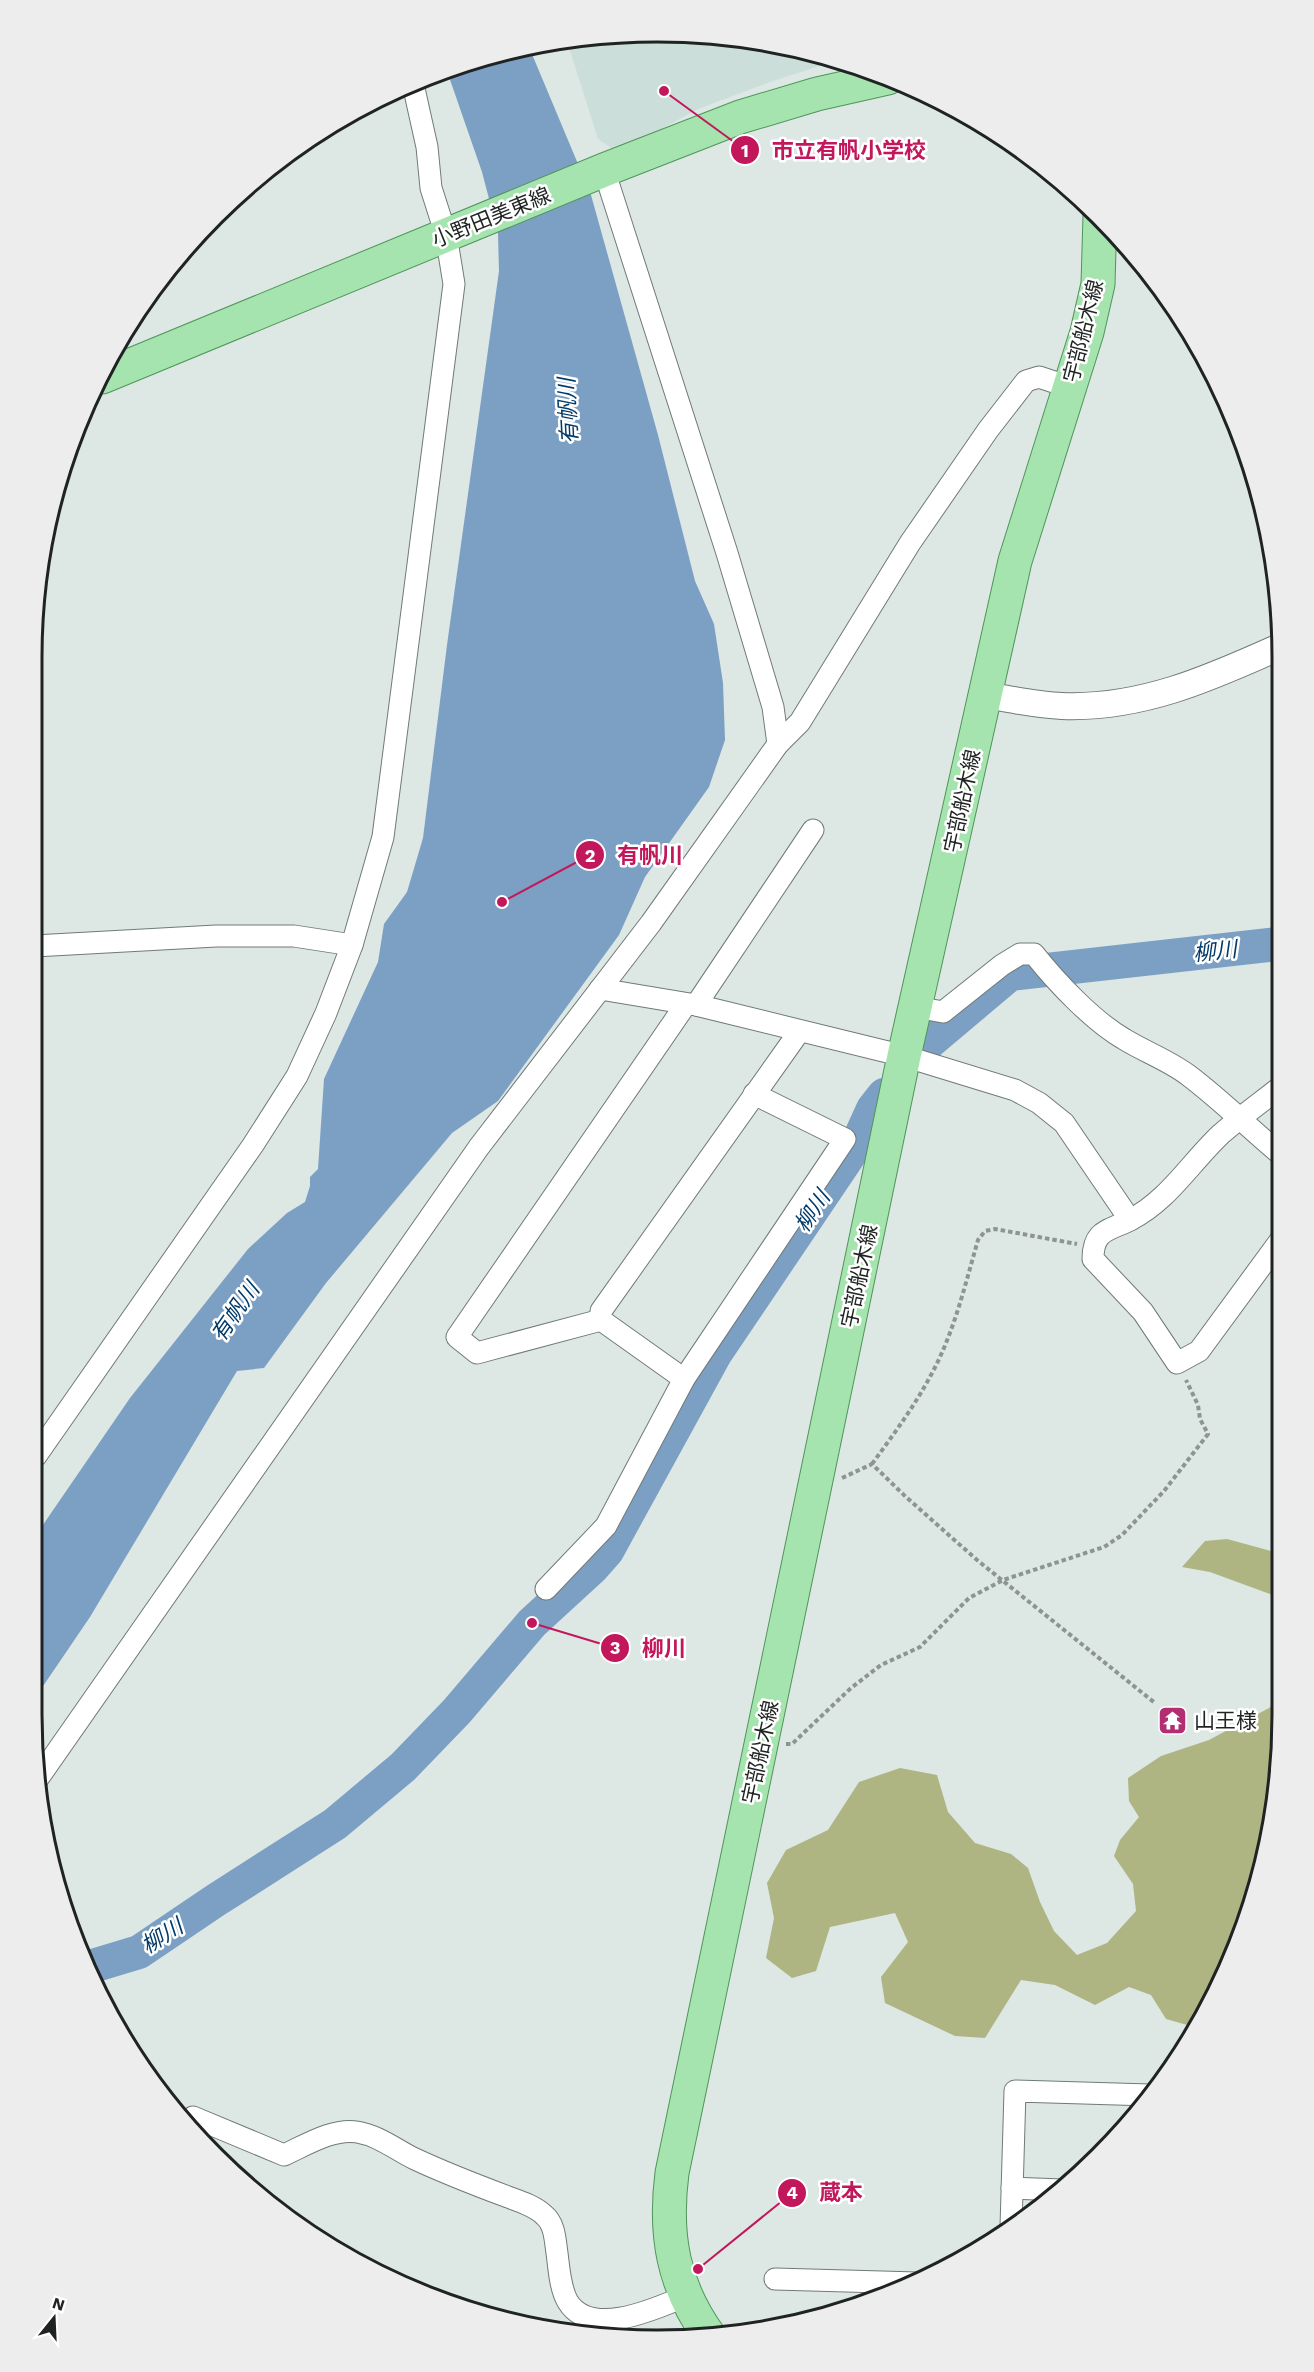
<svg xmlns="http://www.w3.org/2000/svg" width="1314" height="2372" font-family="'Work Sans','Noto Sans JP',sans-serif">
	<rect width="100%" height="100%" fill="#dde7e4"/>
	<polygon fill="#cbdeda" points="616,33 739,37 838,60 770,82 698,109 650,135 614,150 598,139 567,41"/>
	<g fill="#afb483">
		<polygon points="1227,1539 1275,1552 1280,1550 1281,1598 1210,1572 1182,1567 1205,1541"/>
		<polygon points="1281,1699 1281,1756 1249,1916 1198,2028 1166,2019 1151,1995 1129,1987 1095,2005 1055,1985 1021,1980 985,2038 955,2036 885,2003 881,1977 908,1942 895,1913 830,1927 816,1971 792,1978 766,1958 774,1918 767,1883 786,1850 828,1830 859,1782 900,1768 937,1775 948,1812 975,1843 1011,1854 1028,1868 1040,1902 1054,1931 1077,1955 1107,1943 1136,1911 1133,1884 1114,1856 1120,1840 1139,1817 1129,1801 1128,1778 1161,1756 1209,1740 1269,1708"/>
	</g>
	<polygon fill="#7c9fc4" points="529,47 591,195 658,435 695,581 714,624 723,683 725,740 709,787 645,877 619,935 498,1101 452,1133 326,1283 264,1368 237,1371 90,1617 37,1695 36,1535 130,1398 248,1249 287,1213 305,1202 310,1186 310,1177 318,1169 324,1079 378,962 384,924 407,892 423,838 447,645 499,271 498,233 482,172 447,71 495,53"/>
	<g fill="none" stroke-linecap="round" stroke-linejoin="round">
		<g stroke="#7c9fc4" stroke-width="34">
			<polyline points="927,1044 1010,974 1278,944"/>
			<polyline points="86,1968 139,1952 216,1900 335,1824 403,1767 457,1711 532,1623 592,1568 607,1551 715,1354 858,1142 873,1109 884,1095"/>
		</g>
		<defs>
			<g id="minor">
				<polyline points="604,170 727,553 773,707 778,744"/>
				<polyline points="34,946 216,936 294,936 352,945"/>
				<polyline points="600,989 696,1005 904,1056 1015,1090 1039,1103 1064,1123 1130,1220"/>
				<polyline points="696,1005 813,830"/>
				<path d="M916,1007L943,1012L1002,965L1020,954H1034C1057,983 1093,1021 1124,1039C1145,1052 1168,1060 1188,1075C1220,1099 1249,1128 1279,1153"/>
				<path d="M1279,1088C1260,1103 1239,1118 1221,1134C1191,1162 1168,1201 1130,1220C1108,1231 1093,1230 1093,1259L1143,1312L1177,1363L1199,1351L1279,1242"/>
				<polyline points="601,1320 477,1353 457,1337 686,1004"/>
				<polyline points="684,1379 601,1320 601,1311 799,1032"/>
				<polyline points="36,1456 253,1145 297,1076 326,1013 352,945 383,837 454,284 446,235 431,188 427,147 413,84"/>
				<polyline points="546,1589 606,1526 684,1379 845,1139 754,1094"/>
				<polyline points="37,1780 479,1147 651,923 778,744 800,722 910,543 988,430 1026,381 1039,377 1069,387"/>
				<path d="M193,2117L284,2155C306,2145 333,2128 357,2132C380,2136 396,2150 415,2159C445,2173 476,2185 508,2197C519,2201 535,2206 544,2215C555,2224 555,2240 557,2253C559,2268 560,2289 568,2302C591,2339 657,2308 686,2296"/>
				<polyline points="1012,2188 1063,2190"/>
				<polyline points="1011,2227 1015,2091 1150,2095"/>
				<polyline points="775,2279 917,2283"/>
			</g>
			<path id="tertiary" d="M985,695C1010,699 1036,705 1062,706C1140,709 1208,679 1277,648"/>
			<g id="primary">
				<polyline points="102,377 604,170 740,117 817,94 888,78"/>
				<path d="M710,2337C673,2286 664,2235 672,2173L904,1056L985,695L1015,561L1087,332L1098,284L1100,215"/>
			</g>
		</defs>
		<use href="#minor" stroke="#717a78" stroke-width="23"/>
		<use href="#tertiary" stroke="#717a78" stroke-width="28"/>
		<use href="#primary" stroke="#4f955a" stroke-width="35"/>
		<g stroke="#8d9593" stroke-width="4" stroke-dasharray="4.5 3" stroke-linecap="butt">
			<path d="M872,1464C893,1435 914,1407 931,1375C954,1333 965,1285 978,1240L985,1231L995,1229L1077,1244"/>
			<polyline points="842,1478 872,1464 906,1497 977,1560 1155,1703"/>
			<polyline points="786,1744 792,1744 851,1688 881,1665 920,1647 969,1598 1003,1580 1104,1547 1122,1535 1164,1491 1208,1434 1200,1419 1198,1405 1186,1380"/>
		</g>
		<use href="#minor" stroke="#fff" stroke-width="21"/>
		<use href="#tertiary" stroke="#fff" stroke-width="26"/>
		<use href="#primary" stroke="#a5e4ae" stroke-width="33"/>
	</g>
	<defs>
		<symbol id="temple-square" viewBox="-11 -11 22 22"><rect x="-9" y="-9" width="18" height="18" rx="4" fill="#b22d72" stroke="#fff"/><path d="M0-6L5-2H3V0L6.5 2.5H4V6H1.5V3h-3V6H-4V2.5H-6.5L-3 0V-2H-5Z" fill="#fff"/></symbol>
	</defs>
	<g fill-rule="evenodd">
		<use href="#temple-square" x="1156" y="1704" width="33" height="33"/>
	</g>
	<g text-anchor="middle" dominant-baseline="central" stroke-width="5" stroke-linejoin="round" paint-order="stroke">
		<g font-size="21" fill="#1f2322" stroke="#fff">
			<text transform="translate(491 217) rotate(-22)">小野田美東線</text>
			<text transform="translate(1083 331) rotate(-76)">宇部船木線</text>
			<text transform="translate(962 801) rotate(-78)">宇部船木線</text>
			<text transform="translate(859 1276) rotate(-78)">宇部船木線</text>
			<text transform="translate(760 1752) rotate(-78)">宇部船木線</text>
		</g>
		<g font-size="21" fill="#1f2322" stroke="#fff" text-anchor="start">
			<text x="1194" y="1720">山王様</text>
		</g>
		<g font-size="22" font-style="italic" fill="#013b6a" stroke="#fff">
			<text transform="translate(568 411) rotate(-93)">有帆川</text>
			<text transform="translate(1215 951) rotate(-6)">柳川</text>
			<text transform="translate(812 1211) rotate(-56)">柳川</text>
			<text transform="translate(235 1312) rotate(-55)">有帆川</text>
			<text transform="translate(162 1936) rotate(-32)">柳川</text>
		</g>
	</g>
	<path d="M0 0H1314V2372H0ZM657 42H657A615 615 0 0 1 1272 657V1715A615 615 0 0 1 657 2330H657A615 615 0 0 1 42 1715V657A615 615 0 0 1 657 42Z" fill="#ededed" fill-rule="evenodd"/>
	<path fill="none" stroke="#1f2322" stroke-width="3" d="M657 42H657A615 615 0 0 1 1272 657V1715A615 615 0 0 1 657 2330H657A615 615 0 0 1 42 1715V657A615 615 0 0 1 657 42Z"/>
	<path fill="none" stroke="#c2185b" stroke-width="2" d="M664 91L745 150M502 902L590 855M532 1623L615 1648M698 2269L792 2193"/>
	<g fill="#c2185b" stroke="#fff" stroke-width="2">
		<circle cx="664" cy="91" r="6"/>
		<circle cx="502" cy="902" r="6"/>
		<circle cx="532" cy="1623" r="6"/>
		<circle cx="698" cy="2269" r="6"/>
		<circle cx="745" cy="150" r="15"/>
		<circle cx="590" cy="855" r="15"/>
		<circle cx="615" cy="1648" r="15"/>
		<circle cx="792" cy="2193" r="15"/>
	</g>
	<g font-size="18" text-anchor="middle" font-weight="bold" fill="#fff">
		<text x="745" y="157">1</text>
		<text x="590" y="862">2</text>
		<text x="615" y="1654">3</text>
		<text x="792" y="2199">4</text>
	</g>
	<g font-size="22" text-anchor="middle" font-weight="bold" fill="#c2185b" stroke="#fff" stroke-width="5" stroke-linejoin="round" paint-order="stroke">
		<text x="849" y="158">市立有帆小学校</text>
		<text x="650" y="863">有帆川</text>
		<text x="664" y="1656">柳川</text>
		<text x="841" y="2200">蔵本</text>
	</g>
	<g transform="translate(54 2318) rotate(18)" stroke="#ffffff" stroke-width="4.5" paint-order="stroke">
	<path d="M0-4.5L10 22L0 15L-10 22Z" fill="#1f2322"/>
	<text y="-9" font-size="16" font-weight="bold" text-anchor="middle" fill="#1f2322">N</text>
	</g>
</svg>
